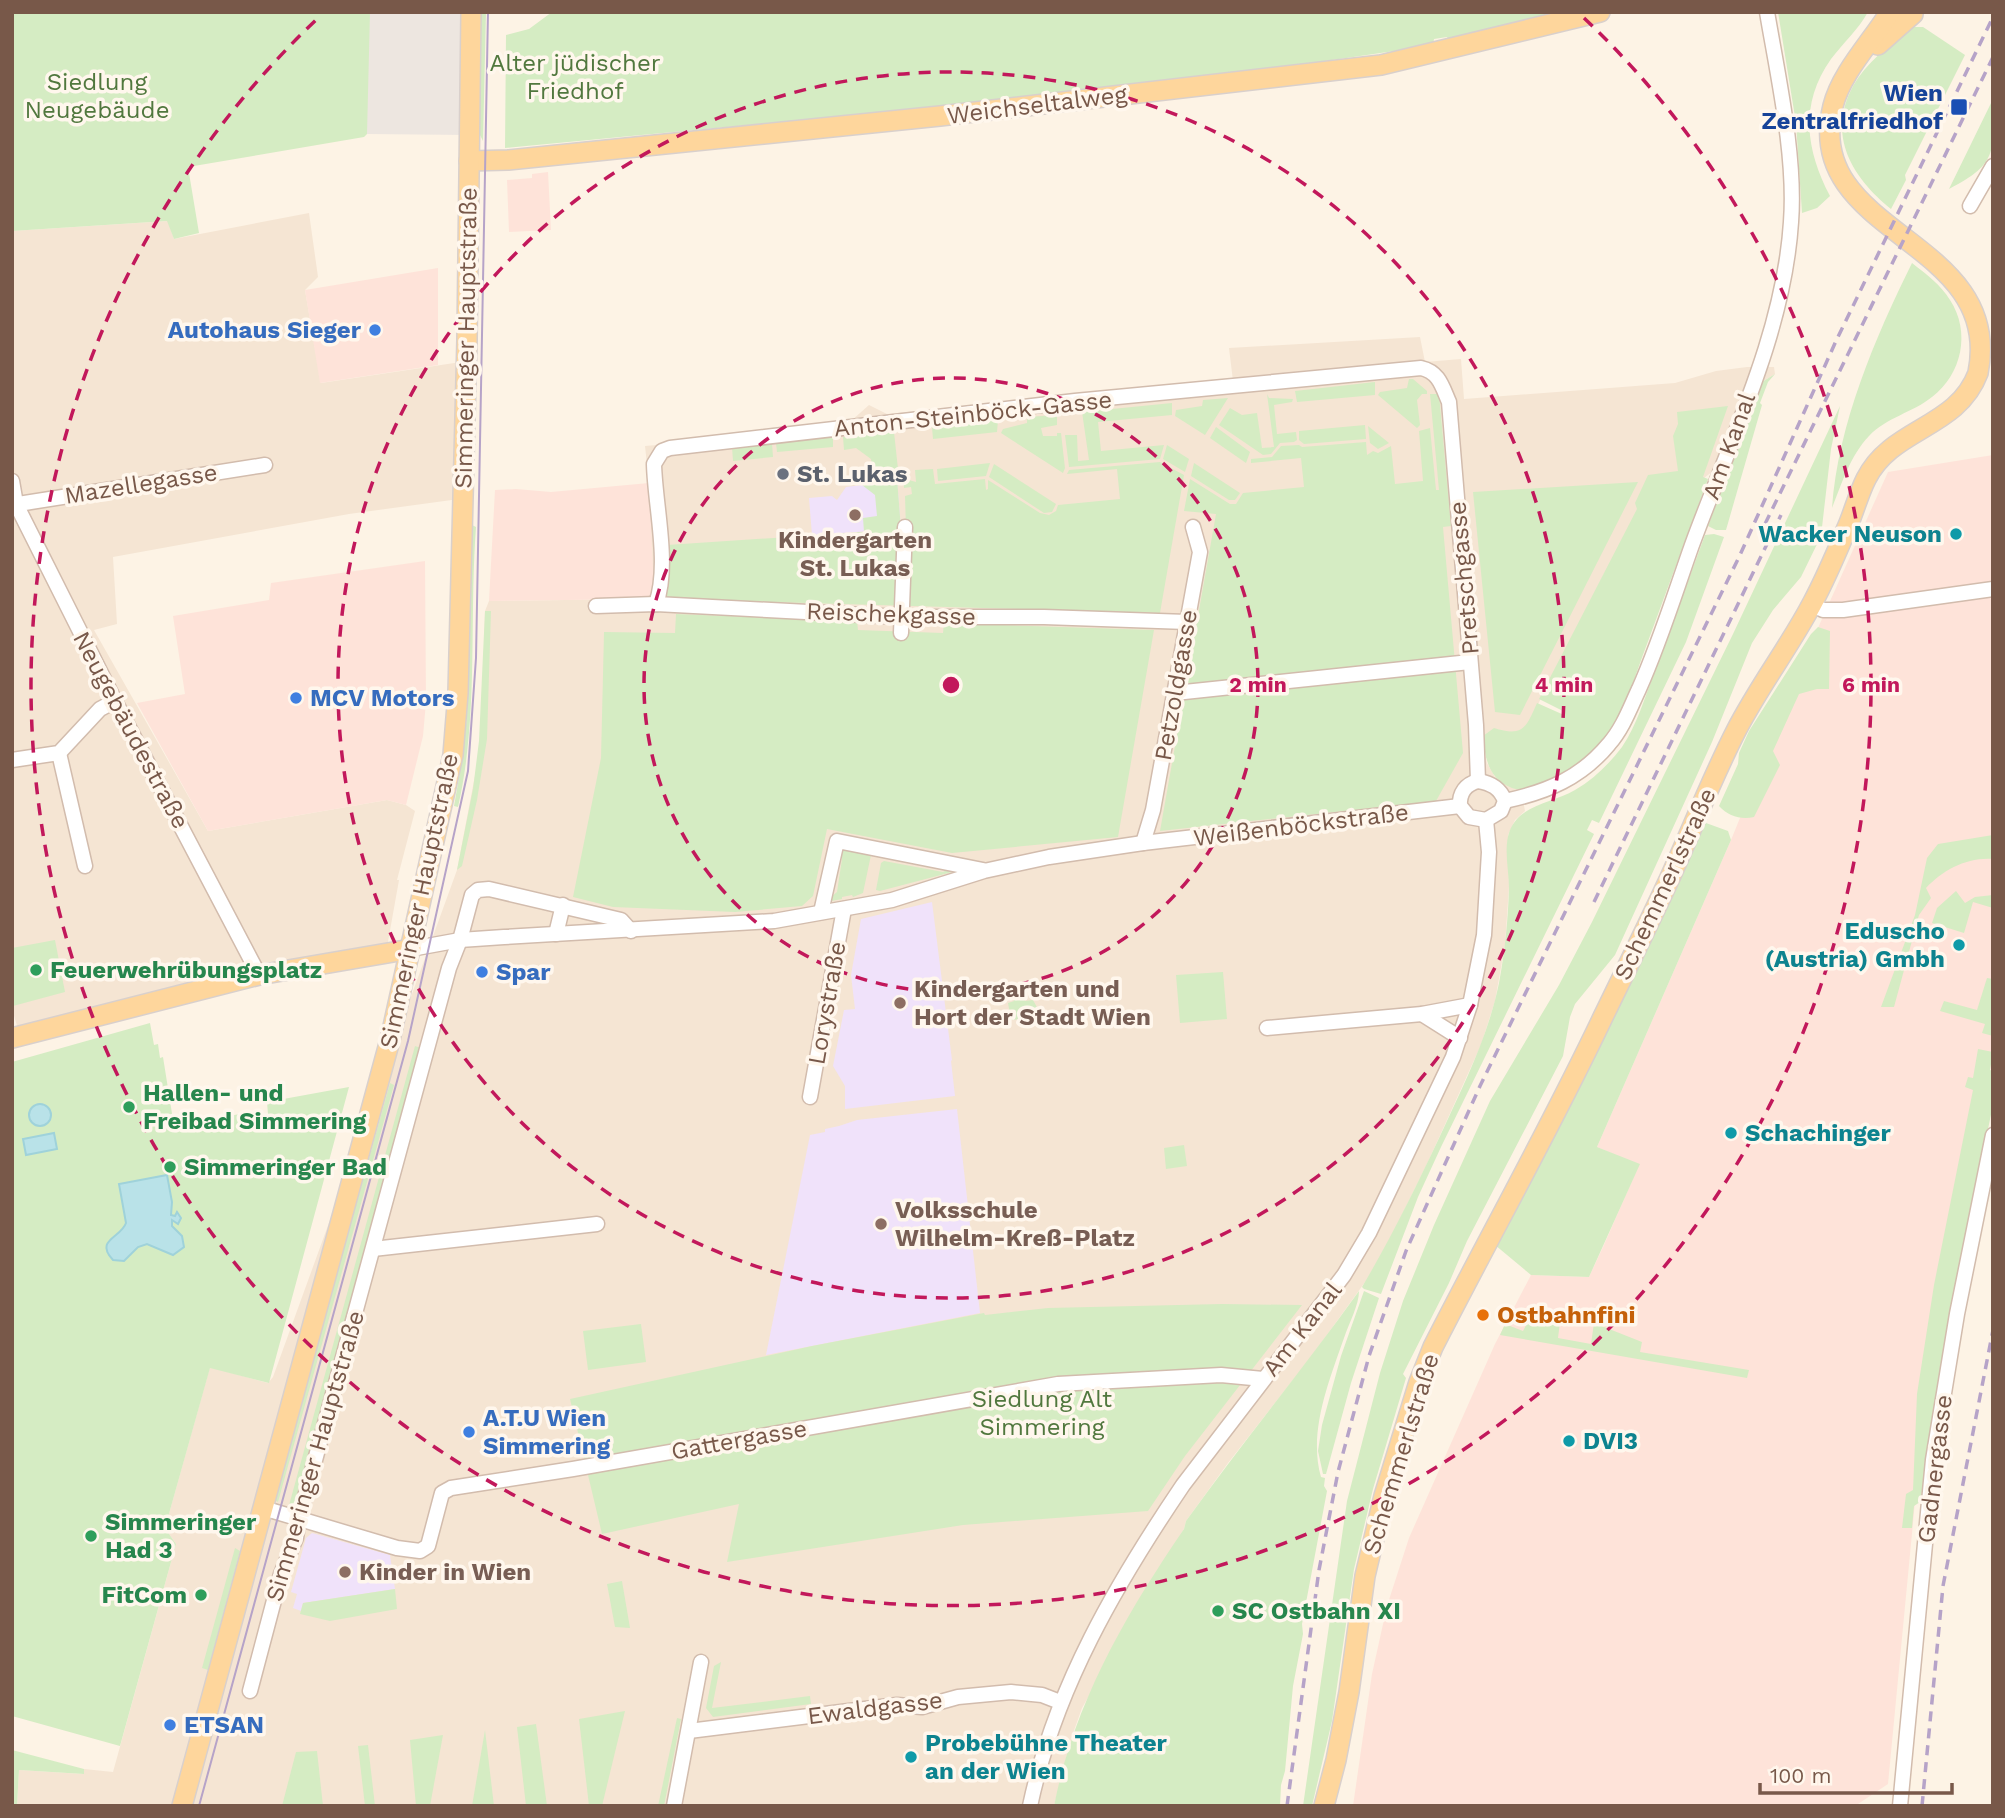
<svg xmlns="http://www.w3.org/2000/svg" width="2005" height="1818" font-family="'Work Sans',sans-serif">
	<rect width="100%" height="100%" fill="#fdf3e5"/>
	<g fill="#f5e5d3">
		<polygon points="309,213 318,277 305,290 321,383 461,362 459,499 349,514 113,557 117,624 94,630 208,831 387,800 406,805 415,811 397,880 399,880 386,953 20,1036 12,1009 12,231 168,221 174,239"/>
		<polygon points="1420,337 1425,362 1461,359 1464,399 1675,383 1716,371 1747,367 1774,367 1775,374 1762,382 1735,454 1704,478 1605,572 1527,726 1521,731 1516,732 1506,732 1497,729 1485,753 1487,763 1495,777 1505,784 1521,789 1525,811 1515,820 1508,835 1509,887 1505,945 1495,1001 1481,1045 1427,1164 1387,1245 1368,1278 1311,1357 1228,1463 1186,1521 1184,1529 1082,1708 1071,1739 1054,1806 17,1806 19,1770 83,1774 84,1769 113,1772 176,1544 165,1528 210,1367 268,1383 273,1377 457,870 477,765 482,717 485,611 489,601 645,599 649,483 645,446 715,440 851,421 869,405 887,414 1233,381 1229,348"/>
	</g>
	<g fill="#fee3d9">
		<polygon points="548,172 551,230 509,232 507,180 532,178 532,174"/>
		<polygon points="438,268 438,365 320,383 305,290"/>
		<polygon points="1993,455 1993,1055 1924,1408 1888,1784 1855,1806 1353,1806 1372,1674 1387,1606 1409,1538 1495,1344 1531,1275 1589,1277 1603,1247 1639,1165 1597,1147 1731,840 1813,639 1888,472"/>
		<polygon points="649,483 654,591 645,599 489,601 495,490 516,489 551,492"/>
		<polygon points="425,561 426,702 423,736 406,805 387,800 208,831 137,703 185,694 173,616 269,600 271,583"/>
	</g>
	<polygon fill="#ede6e0" points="367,12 471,12 468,135 367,134"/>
	<g fill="#f0e2fa">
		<polygon points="897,478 901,529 812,535 809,498 832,496 837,500 846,487 862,485 862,480"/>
		<polygon points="932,902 952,1060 951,1061 955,1096 845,1109 845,1086 833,1066 844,1010 855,1009 851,975 861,919"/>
		<polygon points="957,1109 980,1313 766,1355 810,1135 825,1132 825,1129 839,1126 857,1120"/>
		<polygon points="312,1533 390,1555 395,1589 303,1603 301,1611 293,1608 297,1594 291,1592 306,1538"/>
	</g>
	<g fill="#d5ecc3">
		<polygon points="12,12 370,12 367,134 364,137 188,167 199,233 174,239 167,221 12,231"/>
		<polygon points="476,12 486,12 483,141 479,133"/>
		<path d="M552,12H1571L1450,42L1447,37L1434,39L1433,45C1125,93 815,118 505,148L506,35L529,29Z"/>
		<path d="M1778,12H1868C1858,30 1843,43 1831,59C1799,104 1806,150 1830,196L1817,208L1802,213L1796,123Z"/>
		<path d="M1909,27H1923L1965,55L1905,175L1906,180L1891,209C1853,178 1826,136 1853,86C1866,63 1890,45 1909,27Z"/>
		<path d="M1993,99C1993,150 2000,163 1949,189Z"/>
		<path d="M1912,263C1926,274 1941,285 1950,300C1971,332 1962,374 1932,397C1912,413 1887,417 1869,436C1850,456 1842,483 1832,508C1838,424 1875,338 1912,263Z"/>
		<polygon points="1775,374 1768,382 1760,403 1762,405 1726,530 1716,530 1708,526 1762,382"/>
		<polygon points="1409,379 1413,379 1427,391 1427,394 1422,394 1417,400 1420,425 1417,428 1378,395 1380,392 1407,388"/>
		<polygon points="1375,382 1375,395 1297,402 1295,391"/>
		<polygon points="1267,394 1269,398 1293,399 1292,402 1274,405 1277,434 1296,432 1297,440 1294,442 1280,443 1271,454 1263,455 1219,425 1230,408 1242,415 1257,413 1262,448 1274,447"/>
		<polygon points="1430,394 1439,394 1451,526 1443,527 1463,753 1436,801 1160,831 1216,514 1184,511 1190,479 1230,504 1236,504 1243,493 1304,487 1301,458 1251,463 1251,459 1272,457 1281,446 1299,445 1302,447 1366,442 1367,455 1373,451 1378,453 1391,446 1395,484 1423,481 1419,431 1430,428 1436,490 1439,490"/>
		<polygon points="1228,398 1205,435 1175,416 1176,410 1202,406 1203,400"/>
		<polygon points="1172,403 1172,415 1098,422 1101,451 1164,445 1160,459 1069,467 1065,435 1077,435 1078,461 1089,460 1082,412"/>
		<path d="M1728,406L1703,477L1708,479C1688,534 1667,589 1647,644C1636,672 1628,703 1613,729C1597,754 1544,799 1512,788C1488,779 1485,758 1483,736L1494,728C1523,737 1526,728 1537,703L1564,715L1565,712L1539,699L1637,509L1635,503L1648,475L1678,471L1673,436L1678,424L1677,412Z"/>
		<polygon points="1840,406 1831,449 1821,536 1801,577 1773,610 1752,643 1712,742 1615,955 1575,1004 1570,1017 1563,1056 1467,1241 1449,1283 1403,1374 1406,1378 1373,1489 1354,1569 1332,1721 1312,1806 1303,1806 1347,1501 1380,1373 1403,1301 1434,1225 1490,1101 1559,985 1592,922 1733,634"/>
		<polygon points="1057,415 1057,425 1041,428 1043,436 1057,436 1057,433 1061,433 1065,468 1063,473 1001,433 1003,429 1027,423 1027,417"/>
		<polygon points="998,420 997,432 933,439 932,427"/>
		<polygon points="1365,425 1366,439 1304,444 1299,440 1299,431"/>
		<polygon points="1368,426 1389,443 1378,449 1370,443"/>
		<polygon points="1216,427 1250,452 1246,463 1210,438"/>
		<polygon points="894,432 898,469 873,472 871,459 856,448 844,450 843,437"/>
		<polygon points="833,437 833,447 777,452 776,443"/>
		<polygon points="772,443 773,457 733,461 732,447"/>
		<polygon points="1167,445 1189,459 1185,472 1163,459"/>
		<polygon points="1160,462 1184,475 1160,613 667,599 667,545 864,532 863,518 877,516 875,495 862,485 862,480 897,478 901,529 906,529 905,496 912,494 911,487 904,488 903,475 909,480 916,482 915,470 933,469 935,484 985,479 986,490 988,489 988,480 1040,513 1049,515 1056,511 1058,505 1120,499 1117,469 1067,474 1069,470"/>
		<polygon points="990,463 986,476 938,481 937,469"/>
		<polygon points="1194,463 1240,493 1235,500 1229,500 1191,476"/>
		<polygon points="994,464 1056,504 1052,512 1044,513 989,477"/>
		<polygon points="1638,482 1520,715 1495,712 1473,492"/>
		<path d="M472,525L476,527C469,621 479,715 458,807L454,806L463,755L467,715Z"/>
		<path d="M1714,534L1724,537L1686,642L1599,823L1592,820L1587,830L1594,834L1441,1147L1418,1197L1381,1294L1364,1289L1362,1287C1391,1238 1416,1187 1440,1136C1463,1086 1488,1037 1499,983C1505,951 1508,920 1509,888C1509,870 1503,847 1510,830C1521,804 1553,803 1575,790C1594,779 1609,764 1622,747C1637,725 1644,699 1654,674C1671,628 1688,581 1705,535Z"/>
		<polygon points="485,611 491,611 487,739 477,800 462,866 457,870 473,789 479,741"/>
		<polygon points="676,614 857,621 858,630 943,633 944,623 1154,630 1118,837 952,853 827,829 813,896 802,906 735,912 613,907 573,897 601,758 604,632 675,633"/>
		<path d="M1818,627L1830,631L1829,689H1817L1799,694L1773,751L1780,765L1754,817C1741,820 1728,816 1719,806L1738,764L1739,753L1749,731L1811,634Z"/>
		<polygon points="1706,823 1728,831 1731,840 1597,1147 1640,1164 1589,1277 1531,1275 1495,1245 1700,827"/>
		<path d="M1993,835V859C1967,857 1943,870 1926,888L1931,898L1919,915L1894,1007H1881L1915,915L1927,858L1938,844Z"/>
		<polygon points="843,848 871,855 863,893 853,897 852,895 842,897 842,899 831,901 831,897 837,892 842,859 839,853"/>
		<polygon points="884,861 943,872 948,869 956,871 880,891 876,890 881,863"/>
		<polygon points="1956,891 1965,903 1975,897 1993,895 1993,908 1973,902 1964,933 1932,923 1937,908"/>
		<polygon points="55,940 65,992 13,1006 12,948"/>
		<polygon points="1223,972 1227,1019 1180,1023 1176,975"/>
		<polygon points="1987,978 1993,979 1993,1036 1982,1033 1985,1024 1940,1011 1944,1001 1977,1010"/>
		<polygon points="1013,991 1023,991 1025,1001 1033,1000 1038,1009 1027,1011 1028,1018 1011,1020 1008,1003 1014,1001"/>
		<polygon points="150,1023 154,1045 158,1044 160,1058 163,1057 174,1126 251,1112 252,1117 268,1114 267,1102 349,1087 269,1383 210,1368 165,1528 176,1544 120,1746 12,1716 12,1062"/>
		<polygon points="415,1046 421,1048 298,1501 288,1509"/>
		<polygon points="1978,1049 1993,1052 1990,1070 1993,1071 1993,1105 1954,1292 1920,1502 1914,1506 1912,1528 1902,1528 1906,1494 1913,1490 1917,1394 1934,1285 1973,1090 1965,1087 1968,1077 1973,1078"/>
		<polygon points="390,1083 394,1085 278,1502 274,1500"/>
		<polygon points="1184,1145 1187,1166 1166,1169 1164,1148"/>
		<path d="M1359,1291C1359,1305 1349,1323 1344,1338C1329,1381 1308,1432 1321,1477L1325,1478L1324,1486L1327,1491L1302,1624L1303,1634L1293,1686L1285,1771L1281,1785L1280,1806H1054C1074,1703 1126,1614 1184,1529L1186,1521C1242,1443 1303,1369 1359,1291Z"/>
		<polygon points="1364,1291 1379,1298 1351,1383 1326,1474 1323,1474 1318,1451 1322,1425 1341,1356"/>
		<polygon points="1222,1304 1302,1305 1185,1456 1148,1511 963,1525 727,1562 739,1504 602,1534 570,1399 812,1346 984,1313 985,1315 1048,1308"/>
		<polygon points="1532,1314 1560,1322 1558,1338 1591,1344 1594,1323 1642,1342 1640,1352 1749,1370 1747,1378 1500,1335 1505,1324 1523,1331"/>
		<polygon points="641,1324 646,1362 588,1370 583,1331"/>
		<polygon points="235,1548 240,1551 208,1670 202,1668"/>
		<polygon points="622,1581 630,1628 615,1627 607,1584"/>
		<polygon points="395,1589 397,1609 330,1621 300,1614 303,1603"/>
		<polygon points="721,1662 712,1708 810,1696 811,1704 713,1717 706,1708 714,1666"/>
		<polygon points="625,1711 602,1806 589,1806 579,1719"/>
		<polygon points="677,1718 681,1719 664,1806 658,1806"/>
		<polygon points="536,1724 547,1806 526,1806 517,1727"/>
		<polygon points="485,1730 494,1806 472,1806"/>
		<polygon points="443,1735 430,1806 416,1806 410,1740"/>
		<polygon points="368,1745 375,1806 365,1806 358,1746"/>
		<polygon points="12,1750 84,1769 84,1774 19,1770 17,1806 12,1806"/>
		<polygon points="317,1751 323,1806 282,1806 296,1752"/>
	</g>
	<g fill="#b9e2e8" stroke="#9fd2da" stroke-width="2">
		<circle cx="40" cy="1115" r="11"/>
		<polygon points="54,1133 57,1149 26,1155 23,1139"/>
		<path d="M167,1175L172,1202L171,1215L175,1216L177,1212L181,1218L178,1224L172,1220V1226L182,1236L184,1247L173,1255L147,1244L138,1247L124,1261L113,1260C94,1240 121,1238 126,1223L119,1184Z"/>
	</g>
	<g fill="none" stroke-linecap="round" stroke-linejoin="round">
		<defs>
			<g id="minor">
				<polyline points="1970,206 1993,166"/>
				<polyline points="12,481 16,504 115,701 259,975"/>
				<polyline points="12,505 265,465"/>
				<path d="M656,604C670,564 655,506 654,464L662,451L670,448L1075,401L1421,368C1439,372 1442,386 1449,402L1476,725L1478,781"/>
				<polyline points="1812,605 1823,610 1843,610 1993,589"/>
				<polyline points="596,606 656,604 901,617 1044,617 1187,622"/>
				<polyline points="901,633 905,527"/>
				<polyline points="1175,693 1470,662"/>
				<polyline points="59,753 85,866"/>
				<polyline points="12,760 59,753 100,709 115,701"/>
				<path d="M1478,781C1491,783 1500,788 1505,801L1501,811L1486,820L1469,817L1460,806C1459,793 1466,784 1478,781Z"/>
				<path d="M1505,801C1547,792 1581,778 1609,744C1623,728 1630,708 1639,689C1660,642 1675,593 1692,545C1730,441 1784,333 1791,222C1796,157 1778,77 1767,12"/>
				<polyline points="1143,843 1153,810 1200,552 1193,527"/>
				<polyline points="821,912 837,841 983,870"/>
				<polyline points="556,934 563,905"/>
				<polyline points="411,949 460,940 504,937 774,921 892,900 984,871 1049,857 1143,843 1460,806"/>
				<polyline points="1422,1014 1460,1038"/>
				<polyline points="1267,1028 1422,1014 1470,1005"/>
				<polyline points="810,1097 844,909"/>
				<polyline points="373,1249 597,1224"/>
				<polyline points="263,1508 397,1548 420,1551 428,1546 442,1493 451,1488 573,1469 1058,1384 1221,1375 1263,1379"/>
				<polyline points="250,1691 281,1574 296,1538 299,1519 449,968 460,940 472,895 478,890 489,889 621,920 631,931"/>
				<polyline points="689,1731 897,1705 922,1707 958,1697 1011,1692 1042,1695 1060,1702"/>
				<polyline points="674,1806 701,1662"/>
				<path d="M1030,1806C1055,1688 1116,1584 1183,1485L1344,1275L1369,1233L1453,1057L1470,1005L1484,935L1489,852L1486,820"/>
				<polyline points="1900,1806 1933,1460 1957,1314 1993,1135"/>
			</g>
			<g id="major">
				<polyline points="1878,45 1913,14"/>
				<polyline points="469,161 508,160 940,116 1381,65 1600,12"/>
				<polyline points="12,1038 259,975 411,949"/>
				<polyline points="182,1806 390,1040 453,755 458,693 467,340 471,12"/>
				<path d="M1324,1806L1336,1760L1349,1692L1365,1576L1384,1496L1419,1382L1433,1347C1489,1237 1550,1129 1603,1017C1625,972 1647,927 1668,882C1691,832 1711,780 1736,731C1759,686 1790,646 1813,602C1827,576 1838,549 1849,523C1855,508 1859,493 1866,479C1892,427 1957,429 1978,373C2005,237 1801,236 1833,106C1841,73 1872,41 1890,12"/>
			</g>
		</defs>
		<use href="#minor" stroke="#d2bcad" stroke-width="17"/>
		<use href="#major" stroke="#d9d0cc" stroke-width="22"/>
		<use href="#minor" stroke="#fff" stroke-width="14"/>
		<use href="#major" stroke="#fed69c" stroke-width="19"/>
		<polyline stroke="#b6a3c8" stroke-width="2" points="199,1806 408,1041 468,771 476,658 488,12"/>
		<g stroke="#b6a3c8" stroke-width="3.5" stroke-dasharray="10 7" stroke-linecap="butt">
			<polyline points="1765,524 1993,57"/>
			<polyline points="1594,902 1781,515"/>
			<polyline points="1287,1806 1319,1570 1338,1472 1369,1356 1406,1251 1480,1086 1740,555 1836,341 1993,17"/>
			<polyline points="1922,1806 1943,1586 1993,1330"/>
		</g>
	</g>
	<g fill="none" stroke="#c2185b" stroke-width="3.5" stroke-dasharray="12 9">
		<circle cx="951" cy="685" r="307"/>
		<circle cx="951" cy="685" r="613"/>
		<path d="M1584 18A920 920 0 1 1 318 18"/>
	</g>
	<rect fill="#1a4fb4" stroke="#fff7ed" stroke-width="2.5" x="1950" y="98" width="18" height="18" rx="3.5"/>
	<g fill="#3f7fe0" stroke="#fff7ed" stroke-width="2.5">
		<circle cx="375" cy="330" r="7"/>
		<circle cx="296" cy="698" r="7"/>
		<circle cx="482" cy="972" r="7"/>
		<circle cx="469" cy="1432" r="7"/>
		<circle cx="170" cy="1725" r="7"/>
	</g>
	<circle fill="#6b7280" stroke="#fff7ed" stroke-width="2.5" cx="783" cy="474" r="7"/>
	<g fill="#8d6e63" stroke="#fff7ed" stroke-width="2.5">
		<circle cx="855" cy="515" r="7"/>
		<circle cx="900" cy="1003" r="7"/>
		<circle cx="881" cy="1224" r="7"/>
		<circle cx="345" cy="1572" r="7"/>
	</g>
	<g fill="#0f9aa8" stroke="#fff7ed" stroke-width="2.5">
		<circle cx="1956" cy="534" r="7"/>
		<circle cx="1959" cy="945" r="7"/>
		<circle cx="1731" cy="1133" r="7"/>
		<circle cx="1569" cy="1441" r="7"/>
		<circle cx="911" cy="1757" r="7"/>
	</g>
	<g fill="#2e9e5b" stroke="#fff7ed" stroke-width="2.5">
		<circle cx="36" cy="970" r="7"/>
		<circle cx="129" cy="1107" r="7"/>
		<circle cx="170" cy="1167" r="7"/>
		<circle cx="91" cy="1536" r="7"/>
		<circle cx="201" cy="1595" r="7"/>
		<circle cx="1218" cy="1611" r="7"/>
	</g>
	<circle fill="#e8710a" stroke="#fff7ed" stroke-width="2.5" cx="1483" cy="1315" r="7"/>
	<g text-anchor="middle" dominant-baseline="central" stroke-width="7" stroke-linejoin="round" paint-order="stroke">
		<g font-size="24" fill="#51783e" stroke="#fff7ed">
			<text x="575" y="63">Alter jüdischer<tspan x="575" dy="28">Friedhof</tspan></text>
			<text x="97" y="82">Siedlung<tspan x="97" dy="28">Neugebäude</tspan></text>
			<text x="1042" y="1399">Siedlung Alt<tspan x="1042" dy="28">Simmering</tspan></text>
		</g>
		<g font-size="24" font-weight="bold" fill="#164399" stroke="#fff7ed" text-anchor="end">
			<text x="1943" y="93">Wien<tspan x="1943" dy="28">Zentralfriedhof</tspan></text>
		</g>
		<g font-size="24" fill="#785849" stroke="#fff7ed">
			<text transform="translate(1037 105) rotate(-7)">Weichseltalweg</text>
			<text transform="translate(466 338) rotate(-89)">Simmeringer Hauptstraße</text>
			<text transform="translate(973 414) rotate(-6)">Anton-Steinböck-Gasse</text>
			<text transform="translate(1729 446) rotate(-70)">Am Kanal</text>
			<text transform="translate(141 484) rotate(-9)">Mazellegasse</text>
			<text transform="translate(1464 578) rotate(-95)">Pretschgasse</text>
			<text transform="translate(891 614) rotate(2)">Reischekgasse</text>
			<text transform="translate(1176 685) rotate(-80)">Petzoldgasse</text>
			<text transform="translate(131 730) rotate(62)">Neugebäudestraße</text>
			<text transform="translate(1301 825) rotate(-7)">Weißenböckstraße</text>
			<text transform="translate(1665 884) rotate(-65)">Schemmerlstraße</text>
			<text transform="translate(419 901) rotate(-78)">Simmeringer Hauptstraße</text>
			<text transform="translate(827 1003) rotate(-80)">Lorystraße</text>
			<text transform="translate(1302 1329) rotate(-52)">Am Kanal</text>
			<text transform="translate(739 1440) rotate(-10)">Gattergasse</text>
			<text transform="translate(1401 1454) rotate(-73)">Schemmerlstraße</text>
			<text transform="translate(315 1456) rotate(-74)">Simmeringer Hauptstraße</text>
			<text transform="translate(1935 1469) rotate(-83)">Gadnergasse</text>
			<text transform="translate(875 1708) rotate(-7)">Ewaldgasse</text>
		</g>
		<g font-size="24" font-weight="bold" fill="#366cbe" stroke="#fff7ed" text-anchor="start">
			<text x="361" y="330" text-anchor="end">Autohaus Sieger</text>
			<text x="310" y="698">MCV Motors</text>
			<text x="496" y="972">Spar</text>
			<text x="483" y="1418">A.T.U Wien<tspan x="483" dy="28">Simmering</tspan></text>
			<text x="184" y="1725">ETSAN</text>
		</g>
		<g font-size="24" font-weight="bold" fill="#5b616d" stroke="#fff7ed" text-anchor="start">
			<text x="797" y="474">St. Lukas</text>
		</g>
		<g font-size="24" font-weight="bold" fill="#0d838f" stroke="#fff7ed" text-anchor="start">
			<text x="1942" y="534" text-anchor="end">Wacker Neuson</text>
			<text x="1945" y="931" text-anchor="end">Eduscho<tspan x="1945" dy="28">(Austria) Gmbh</tspan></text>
			<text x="1745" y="1133">Schachinger</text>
			<text x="1583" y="1441">DVI3</text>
			<text x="925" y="1743">Probebühne Theater<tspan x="925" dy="28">an der Wien</tspan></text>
		</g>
		<g font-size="24" font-weight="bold" fill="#785e54" stroke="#fff7ed" text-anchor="start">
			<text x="855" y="540" text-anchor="middle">Kindergarten<tspan x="855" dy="28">St. Lukas</tspan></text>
			<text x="914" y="989">Kindergarten und<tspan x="914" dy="28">Hort der Stadt Wien</tspan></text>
			<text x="895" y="1210">Volksschule<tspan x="895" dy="28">Wilhelm-Kreß-Platz</tspan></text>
			<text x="359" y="1572">Kinder in Wien</text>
		</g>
		<g font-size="24" font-weight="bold" fill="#27864d" stroke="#fff7ed" text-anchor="start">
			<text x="50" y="970">Feuerwehrübungsplatz</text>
			<text x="143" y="1093">Hallen- und<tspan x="143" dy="28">Freibad Simmering</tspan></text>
			<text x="184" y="1167">Simmeringer Bad</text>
			<text x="105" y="1522">Simmeringer<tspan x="105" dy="28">Had 3</tspan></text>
			<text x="187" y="1595" text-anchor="end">FitCom</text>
			<text x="1232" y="1611">SC Ostbahn XI</text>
		</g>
		<g font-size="24" font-weight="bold" fill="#c56008" stroke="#fff7ed" text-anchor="start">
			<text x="1497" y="1315">Ostbahnfini</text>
		</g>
	</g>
	<circle cx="951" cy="685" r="10" fill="#c2185b" stroke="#fff7ed" stroke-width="3.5"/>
	<g font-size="21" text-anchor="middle" font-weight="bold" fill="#c2185b" stroke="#fff7ed" stroke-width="7" stroke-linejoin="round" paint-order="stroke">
		<text x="1258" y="692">2 min</text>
		<text x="1564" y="692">4 min</text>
		<text x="1871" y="692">6 min</text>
	</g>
	<rect width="2005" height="1818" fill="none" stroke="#785849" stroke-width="28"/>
	<path d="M1760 1783v10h192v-10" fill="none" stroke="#785849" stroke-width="3.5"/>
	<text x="1770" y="1783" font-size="21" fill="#785849" stroke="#fff7ed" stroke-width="5" paint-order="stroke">100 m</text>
</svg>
